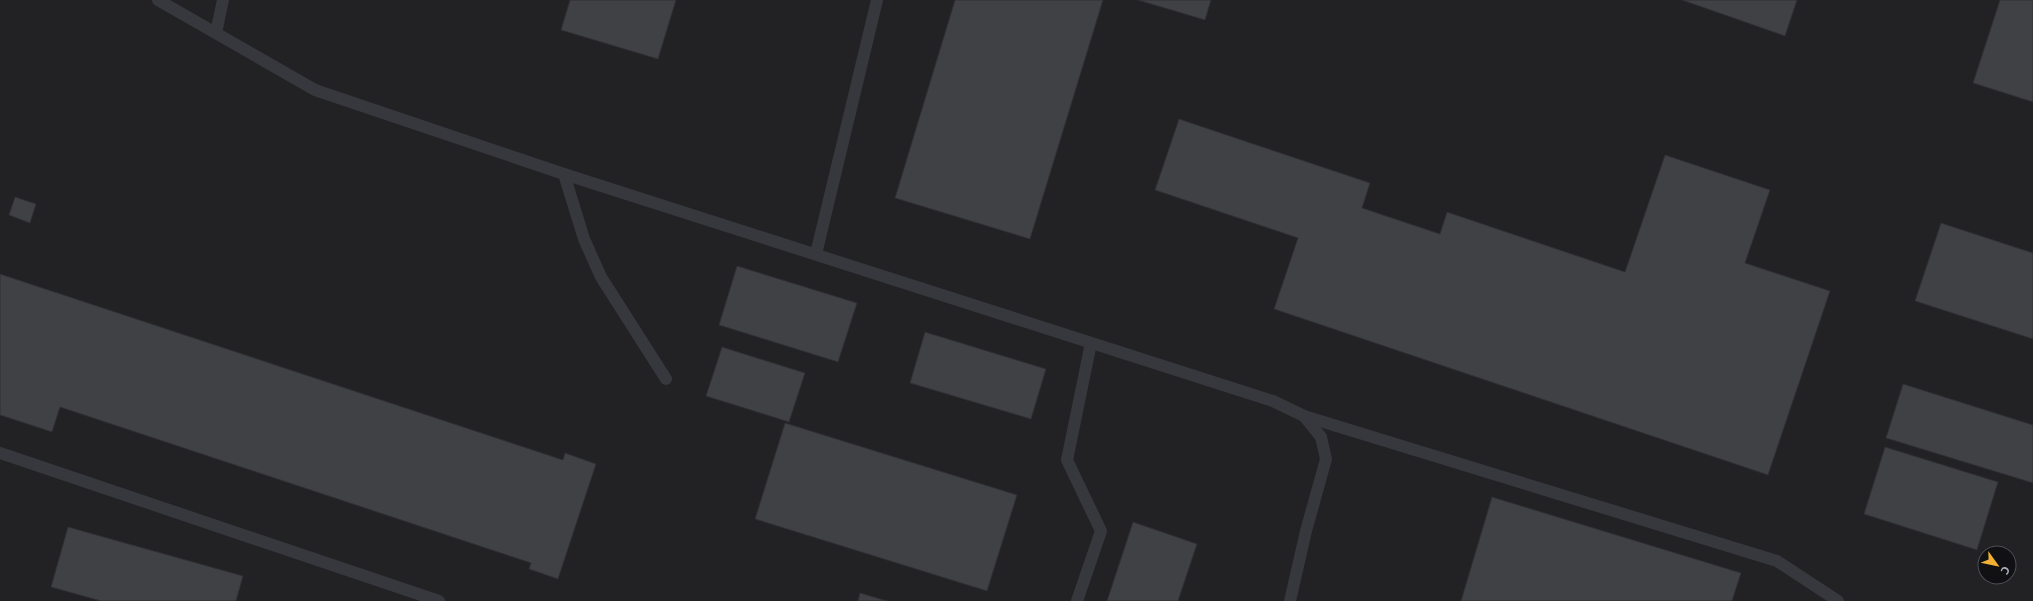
<svg xmlns="http://www.w3.org/2000/svg" width="2033" height="601" font-family="'Noto Sans',sans-serif">
	<rect width="100%" height="100%" fill="#161618"/>
	<path fill="#222225" fill-rule="evenodd" d="M0,0H2033V601H0ZM1985,553H2009V577H1985Z"/>
	<g fill="#404145" stroke="#303034">
		<polygon points="570,0 676,0 658,59 561,30"/>
		<polygon points="955,0 1103,0 1030,239 895,198"/>
		<polygon points="1138,0 1211,0 1205,20"/>
		<polygon points="1682,0 1797,0 1785,36"/>
		<polygon points="2000,0 2033,0 2033,102 1973,83"/>
		<polygon points="1179,119 1370,183 1362,208 1440,234 1447,212 1625,272 1665,155 1770,190 1745,263 1830,291 1768,475 1274,309 1298,238 1155,190"/>
		<polygon points="15,197 36,204 30,223 9,215"/>
		<polygon points="1941,223 2033,253 2033,339 1915,301"/>
		<polygon points="737,266 857,303 838,362 719,325"/>
		<polygon points="0,274 563,460 565,453 596,464 558,579 529,569 531,563 60,407 52,432 0,415"/>
		<polygon points="925,332 1046,369 1031,419 910,383"/>
		<polygon points="722,347 805,373 789,422 706,396"/>
		<polygon points="1903,384 2033,425 2033,483 1886,438"/>
		<polygon points="785,423 1017,495 987,591 755,519"/>
		<polygon points="1885,447 1998,482 1977,550 1864,514"/>
		<polygon points="1492,497 1741,573 1732,601 1461,601"/>
		<polygon points="1133,522 1197,544 1178,601 1107,601"/>
		<polygon points="68,527 243,576 236,601 101,601 51,587"/>
		<polygon points="860,593 887,601 858,601"/>
	</g>
	<g fill="none" stroke-linecap="round" stroke-linejoin="round">
		<g stroke="#37383d" stroke-width="12">
			<polyline points="158,0 315,90 564,174 1273,401 1304,416 1321,437 1326,459 1306,531 1290,601"/>
			<polyline points="216,33 223,0"/>
			<polyline points="564,174 584,239 601,277 666,379"/>
			<polyline points="816,254 877,0"/>
			<polyline points="1304,416 1777,561 1838,601"/>
			<polyline points="0,453 439,601"/>
			<polyline points="1077,601 1101,531 1067,460 1091,343"/>
		</g>
	</g>
	<g transform="translate(1997 565) rotate(123)"><circle r="19" fill="#111113" stroke="#4d4f55"/>
	<path d="M0-3L7 15L0 10L-7 15Z" fill="#f2b134"/>
	<text y="-6" font-size="11" font-weight="bold" text-anchor="middle" fill="#a8adb8">С</text>
	</g>
</svg>
